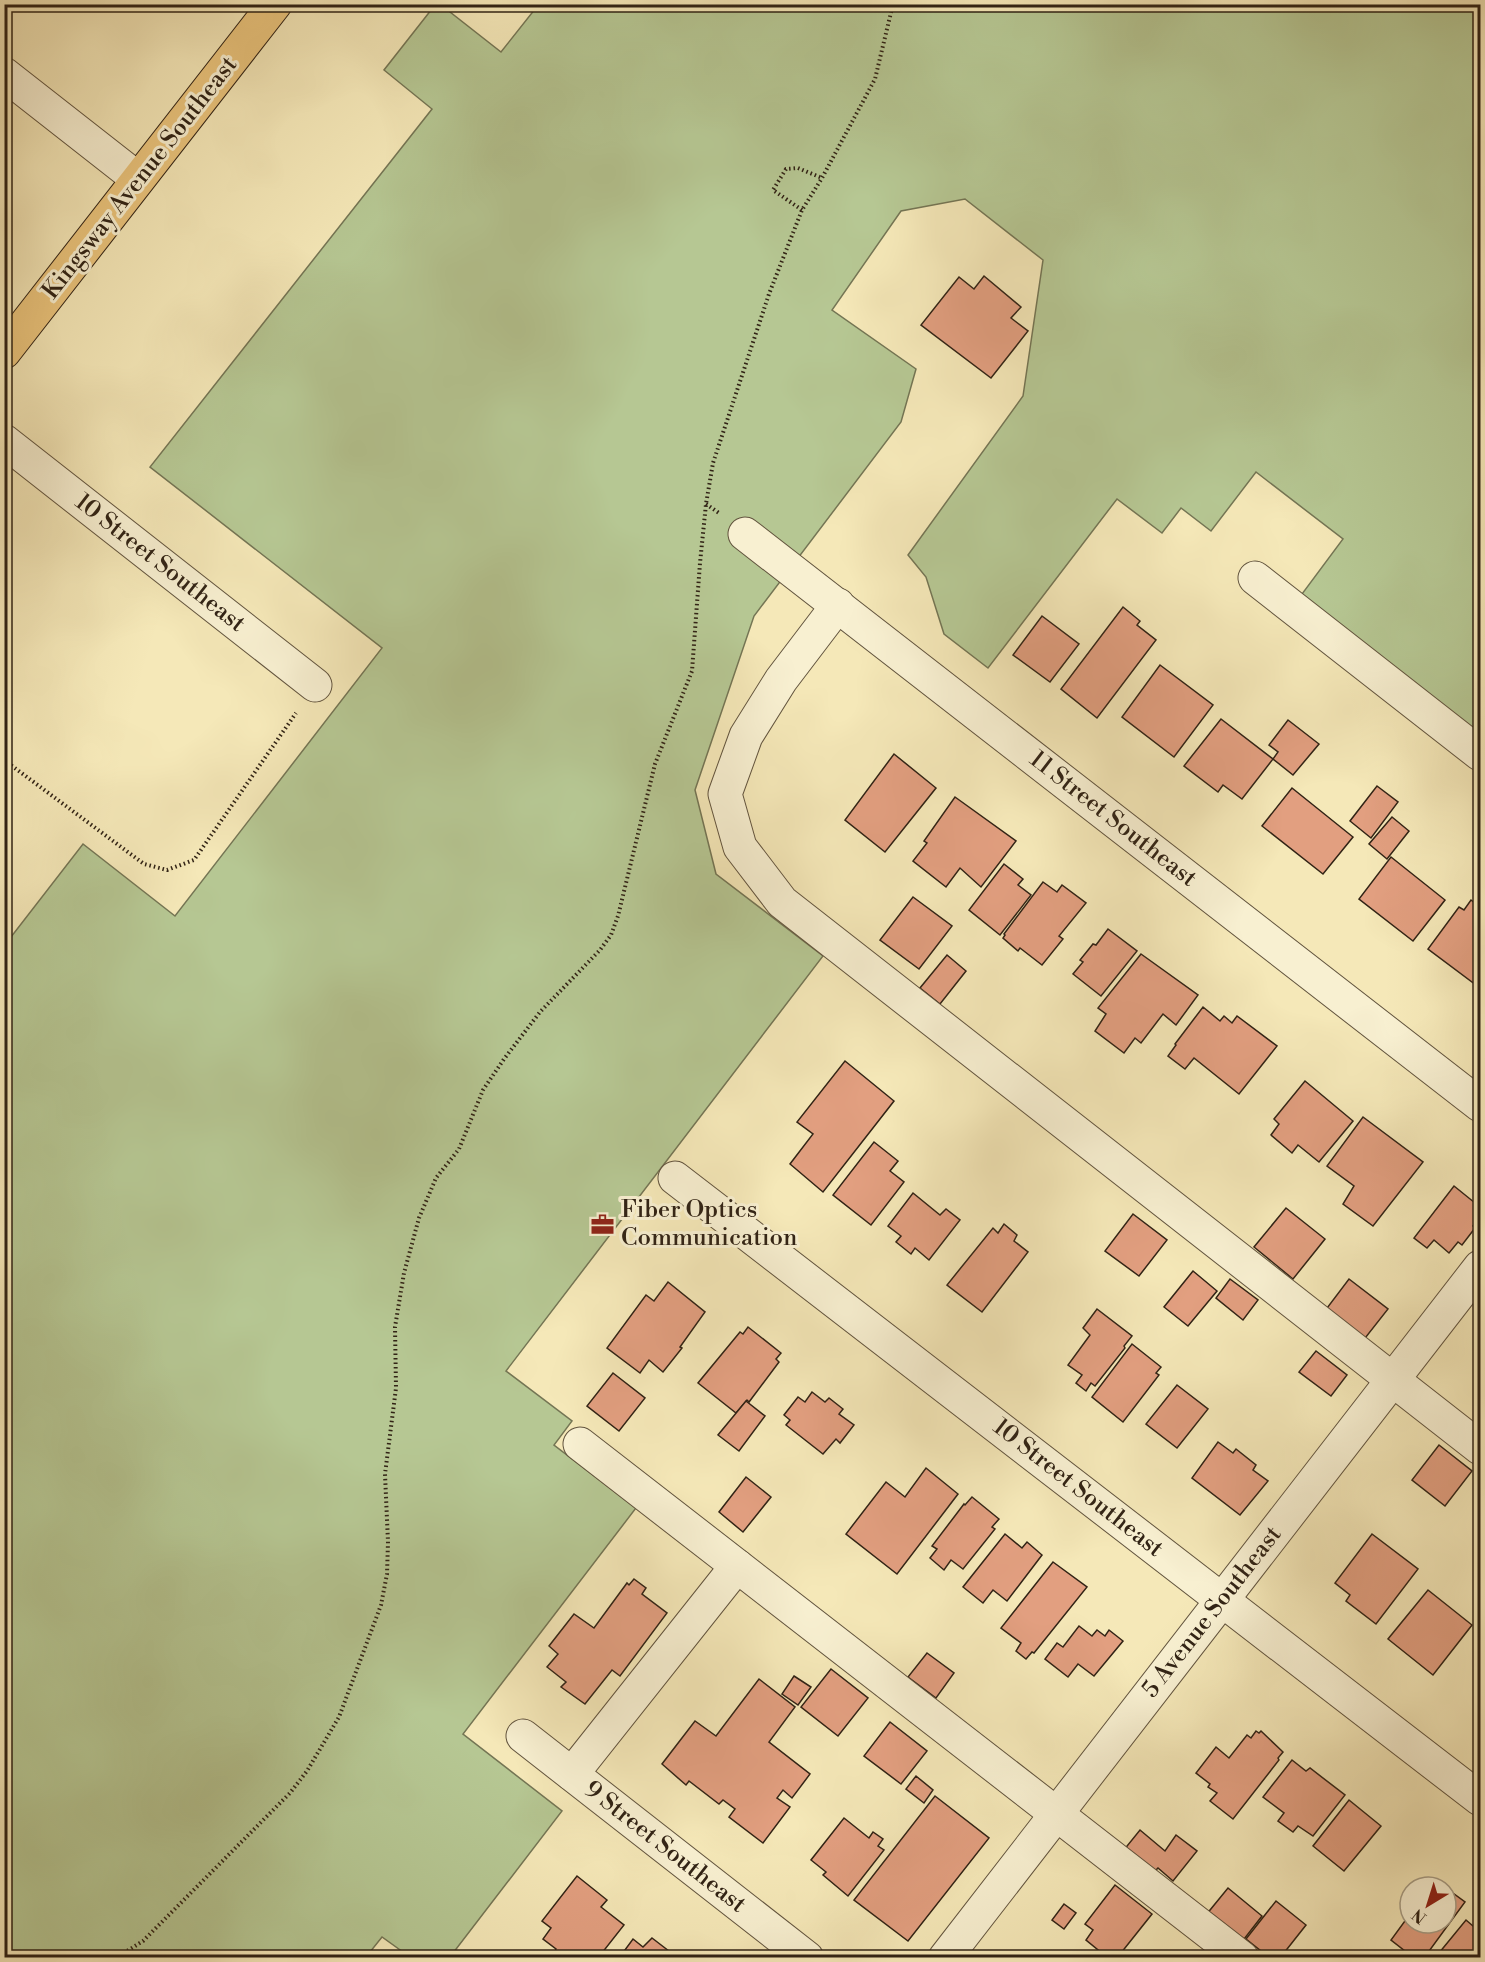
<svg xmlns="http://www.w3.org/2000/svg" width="1485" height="1962" font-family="'Libre Bodoni',serif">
	<rect width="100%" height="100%" fill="#f5e8b8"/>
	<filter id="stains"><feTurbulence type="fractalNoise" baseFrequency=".00333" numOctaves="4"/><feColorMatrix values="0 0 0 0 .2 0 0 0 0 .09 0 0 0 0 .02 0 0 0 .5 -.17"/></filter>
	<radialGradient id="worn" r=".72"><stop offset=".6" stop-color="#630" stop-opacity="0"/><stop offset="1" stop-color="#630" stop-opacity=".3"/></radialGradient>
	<polygon fill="#b6c793" stroke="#747554" stroke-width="1.5" points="539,4 1480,5 1480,737 1299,598 1343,539 1256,472 1211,531 1181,508 1162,533 1117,499 988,668 944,634 926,577 908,555 1023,396 1043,260 965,199 901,211 832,310 916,369 901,422 754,616 695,790 716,874 823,956 506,1371 572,1421 554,1445 636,1508 463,1734 562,1811 450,1957 410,1957 382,1937 366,1957 5,1957 4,946 83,844 175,916 382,648 150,467 432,109 384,70 435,5 441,5 501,52"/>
	<g fill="#e29f80" stroke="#312315" stroke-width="1.5">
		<polygon points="984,276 1021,307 1011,318 1028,331 991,378 921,325 959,277 974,289"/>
		<polygon points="1123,607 1140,621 1137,625 1156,640 1097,718 1061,689"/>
		<polygon points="1042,616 1079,644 1050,682 1013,655"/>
		<polygon points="1160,665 1213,705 1174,757 1122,717"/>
		<polygon points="1221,719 1273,759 1242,799 1223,785 1218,792 1184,766"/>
		<polygon points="1288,720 1319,744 1293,775 1273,759 1278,752 1269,745"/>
		<polygon points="894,754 936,788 885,852 845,820"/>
		<polygon points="1377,786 1398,802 1371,838 1350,821"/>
		<polygon points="1292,788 1353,837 1323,874 1262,826"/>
		<polygon points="955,797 1016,841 981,887 960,868 946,887 913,861 927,843 924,841"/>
		<polygon points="1392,817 1409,831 1387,859 1369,844"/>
		<polygon points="1391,857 1445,900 1413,941 1359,899"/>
		<polygon points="1004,864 1023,879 1018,885 1031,895 1000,935 969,910"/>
		<polygon points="1043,882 1057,892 1062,885 1086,903 1059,936 1063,939 1042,965 1020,948 1018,951 1003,938 1005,935 1004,934"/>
		<polygon points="913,897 952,926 919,969 880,940"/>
		<polygon points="1471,900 1480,907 1480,988 1428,949 1459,907 1464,910"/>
		<polygon points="1108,929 1137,951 1101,996 1073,974 1083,962 1080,960 1093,944 1096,945"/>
		<polygon points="1141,954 1198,995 1176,1025 1163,1014 1141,1043 1135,1038 1124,1053 1095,1031 1106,1014 1098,1008"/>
		<polygon points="947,955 966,971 940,1004 920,988"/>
		<polygon points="1203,1007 1220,1021 1224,1016 1232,1023 1237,1016 1277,1046 1239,1094 1194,1058 1185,1069 1168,1056 1176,1045 1175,1044"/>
		<polygon points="845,1061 894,1101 823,1192 790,1164 813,1134 797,1122"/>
		<polygon points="1305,1081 1353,1121 1319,1162 1298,1145 1292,1153 1271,1135 1279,1124 1274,1119"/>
		<polygon points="1363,1117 1423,1162 1373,1226 1343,1204 1354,1186 1327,1166"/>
		<polygon points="874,1142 898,1161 890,1171 904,1182 871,1225 833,1195"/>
		<polygon points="1454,1186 1480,1207 1480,1216 1473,1226 1475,1228 1462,1245 1458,1242 1449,1253 1434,1240 1427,1248 1414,1238"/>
		<polygon points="913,1193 940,1215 946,1209 960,1220 929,1260 915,1248 911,1254 896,1242 901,1236 888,1226"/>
		<polygon points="1286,1208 1325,1239 1293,1279 1254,1247"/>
		<polygon points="1133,1214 1167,1240 1139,1276 1105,1251"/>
		<polygon points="1004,1224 1017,1235 1014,1241 1028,1252 982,1312 947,1285 993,1228 998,1233"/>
		<polygon points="1193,1271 1217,1291 1188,1326 1164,1307"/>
		<polygon points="1230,1279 1258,1300 1243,1320 1216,1298"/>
		<polygon points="1349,1279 1388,1309 1362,1342 1324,1312"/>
		<polygon points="668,1282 705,1312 680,1347 682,1348 663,1372 649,1360 640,1373 607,1348 646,1295 654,1301"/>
		<polygon points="1097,1309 1132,1336 1124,1346 1125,1348 1095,1386 1091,1383 1086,1391 1076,1383 1082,1375 1068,1365 1090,1335 1083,1328"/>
		<polygon points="748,1327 781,1353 776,1359 779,1362 749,1402 747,1400 736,1413 698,1383 740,1332 743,1334"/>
		<polygon points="1132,1344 1161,1367 1156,1373 1159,1375 1123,1422 1092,1397"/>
		<polygon points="1316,1351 1347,1375 1331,1396 1299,1372"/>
		<polygon points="613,1373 645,1398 619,1431 587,1406"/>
		<polygon points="1177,1385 1208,1409 1177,1448 1146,1424"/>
		<polygon points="812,1392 825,1402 829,1398 843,1409 839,1414 854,1425 840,1443 836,1439 823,1454 786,1425 790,1420 784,1415 798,1397 805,1402"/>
		<polygon points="746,1401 765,1416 739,1451 718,1435"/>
		<polygon points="1218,1442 1233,1453 1236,1449 1256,1465 1253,1470 1268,1481 1240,1515 1192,1478"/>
		<polygon points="1439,1445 1472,1471 1445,1506 1412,1480"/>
		<polygon points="926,1468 958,1494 897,1574 846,1534 886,1482 905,1497"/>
		<polygon points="746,1477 771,1497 743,1532 719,1512"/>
		<polygon points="972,1497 999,1519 992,1527 995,1529 963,1569 951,1560 944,1570 930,1558 937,1549 932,1546 964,1504 965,1505"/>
		<polygon points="1005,1534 1022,1548 1027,1542 1042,1555 1007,1601 993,1590 983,1603 963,1587"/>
		<polygon points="1372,1534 1418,1569 1376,1624 1346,1601 1350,1595 1335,1583"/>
		<polygon points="1053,1562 1087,1587 1034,1653 1032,1652 1026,1659 1016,1651 1021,1643 1001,1628"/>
		<polygon points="634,1579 646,1588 642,1594 667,1613 620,1676 612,1670 585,1704 561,1687 566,1682 547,1667 558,1654 549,1646 574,1614 594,1628 627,1583 629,1585"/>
		<polygon points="1428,1590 1472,1625 1433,1675 1388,1639"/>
		<polygon points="1079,1626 1092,1636 1097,1630 1105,1636 1109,1630 1123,1641 1094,1676 1078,1664 1068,1677 1045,1659 1057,1643 1063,1647"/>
		<polygon points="927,1653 954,1673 936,1698 908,1677"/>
		<polygon points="831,1669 868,1698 838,1736 801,1707"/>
		<polygon points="794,1676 811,1687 798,1705 782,1694"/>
		<polygon points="759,1679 795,1707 769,1742 810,1774 792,1798 783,1790 777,1798 790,1807 763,1843 729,1817 735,1809 723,1800 719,1804 689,1781 686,1785 662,1764 695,1721 716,1736"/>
		<polygon points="890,1722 927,1751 901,1784 864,1756"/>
		<polygon points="1256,1731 1259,1733 1261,1731 1283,1752 1278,1758 1279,1760 1233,1819 1210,1801 1217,1793 1208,1787 1210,1784 1196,1773 1216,1747 1229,1758 1247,1735 1251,1738"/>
		<polygon points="1292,1760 1306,1771 1310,1768 1345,1795 1313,1836 1298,1826 1293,1832 1278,1821 1284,1813 1263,1797"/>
		<polygon points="916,1776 933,1790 924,1803 906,1789"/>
		<polygon points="935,1796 989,1838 908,1941 854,1900"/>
		<polygon points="1349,1800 1381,1826 1344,1871 1313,1846"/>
		<polygon points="844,1818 869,1838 873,1832 883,1839 878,1846 884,1850 848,1896 823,1875 826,1872 811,1860"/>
		<polygon points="1140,1830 1165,1851 1176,1835 1197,1851 1173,1881 1158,1868 1153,1873 1123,1851"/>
		<polygon points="577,1876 607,1900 601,1907 624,1925 598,1958 560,1958 554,1953 556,1949 543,1939 551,1928 542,1921"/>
		<polygon points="1115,1885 1152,1914 1117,1958 1108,1958 1086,1940 1093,1930 1085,1924"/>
		<polygon points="1228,1888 1262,1916 1241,1943 1206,1915"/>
		<polygon points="1446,1888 1465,1902 1424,1958 1414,1958 1391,1940 1410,1914 1410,1923 1446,1923"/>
		<polygon points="1276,1901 1306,1925 1280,1958 1270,1958 1246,1939"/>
		<polygon points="1064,1904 1076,1913 1064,1929 1052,1920"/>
		<polygon points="1466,1920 1480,1932 1480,1958 1444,1958 1439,1953"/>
		<polygon points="652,1938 678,1958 619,1958 633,1939 643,1947"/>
	</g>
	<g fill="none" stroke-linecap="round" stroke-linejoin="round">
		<defs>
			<g id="minor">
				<polyline points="4,74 138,179"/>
				<polyline points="4,441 315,685"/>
				<polyline points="745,534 1480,1105"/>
				<polyline points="1255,578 1480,754"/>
				<polyline points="838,605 781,680 746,736 725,794 740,847 782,902 1480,1448"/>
				<polyline points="675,1178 1480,1799"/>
				<polyline points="580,1444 1242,1958"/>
				<polyline points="523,1736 807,1958"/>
				<polyline points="572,1774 737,1566"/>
				<polyline points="945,1958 1480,1267"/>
			</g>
			<polyline id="major" points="4,352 275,4"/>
		</defs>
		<use href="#minor" stroke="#62543e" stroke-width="35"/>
		<use href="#major" stroke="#312315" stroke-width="35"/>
		<g stroke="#312315" stroke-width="4" stroke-dasharray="1.5 3" stroke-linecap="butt">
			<polyline points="802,210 773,190 786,169 798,168 822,178"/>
			<polyline points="706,504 719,513"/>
			<polyline points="4,760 144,864 167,870 194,860 296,713"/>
			<polyline points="116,1958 143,1941 290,1793 307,1771 339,1717 381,1605 387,1574 388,1542 385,1474 396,1388 395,1327 404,1273 419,1218 436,1178 459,1149 483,1090 504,1059 540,1012 600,950 611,935 618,916 655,764 692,671 700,563 706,504 713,463 769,294 802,210 822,178 875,79 893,4"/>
		</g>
		<use href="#minor" stroke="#f8f0d1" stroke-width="33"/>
		<use href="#major" stroke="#eac47c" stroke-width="33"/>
	</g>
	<defs>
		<symbol id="office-bare" viewBox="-9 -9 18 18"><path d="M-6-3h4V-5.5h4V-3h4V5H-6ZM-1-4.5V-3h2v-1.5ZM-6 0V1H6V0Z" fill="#8f2418" stroke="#f8f0d1" stroke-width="2.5" paint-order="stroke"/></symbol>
	</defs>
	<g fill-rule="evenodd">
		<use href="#office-bare" x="586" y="1208" width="33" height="33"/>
	</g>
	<g text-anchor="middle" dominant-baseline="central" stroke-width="6" stroke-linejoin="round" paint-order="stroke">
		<g font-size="24" fill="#312315" stroke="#f8f0d1">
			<text transform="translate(140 178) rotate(-52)">Kingsway Avenue Southeast</text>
			<text transform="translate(160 563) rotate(38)">10 Street Southeast</text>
			<text transform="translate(1113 819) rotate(38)">11 Street Southeast</text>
			<text transform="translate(1078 1488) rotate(38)">10 Street Southeast</text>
			<text transform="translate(1212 1612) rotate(-52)">5 Avenue Southeast</text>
			<text transform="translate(665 1847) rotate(38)">9 Street Southeast</text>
		</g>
		<g font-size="24" fill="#312315" stroke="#f8f0d1" text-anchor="start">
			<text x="621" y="1210">Fiber Optics<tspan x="621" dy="28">Communication</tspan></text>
		</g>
	</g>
	<rect width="1485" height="1962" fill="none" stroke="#f5e8b8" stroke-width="24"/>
	<rect x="6" y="6" width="1473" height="1950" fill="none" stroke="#312315" stroke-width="3"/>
	<rect x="12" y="12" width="1461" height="1938" fill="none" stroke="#312315" stroke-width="1.5"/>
	<g transform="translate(1428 1905) rotate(218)"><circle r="28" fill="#f8f0d1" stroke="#a89e86" stroke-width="1.5"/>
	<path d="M0-4.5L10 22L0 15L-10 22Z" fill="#8f2418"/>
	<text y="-9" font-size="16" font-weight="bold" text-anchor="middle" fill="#312315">N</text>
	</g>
	<rect width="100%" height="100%" filter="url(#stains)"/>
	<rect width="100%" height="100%" fill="url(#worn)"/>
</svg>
